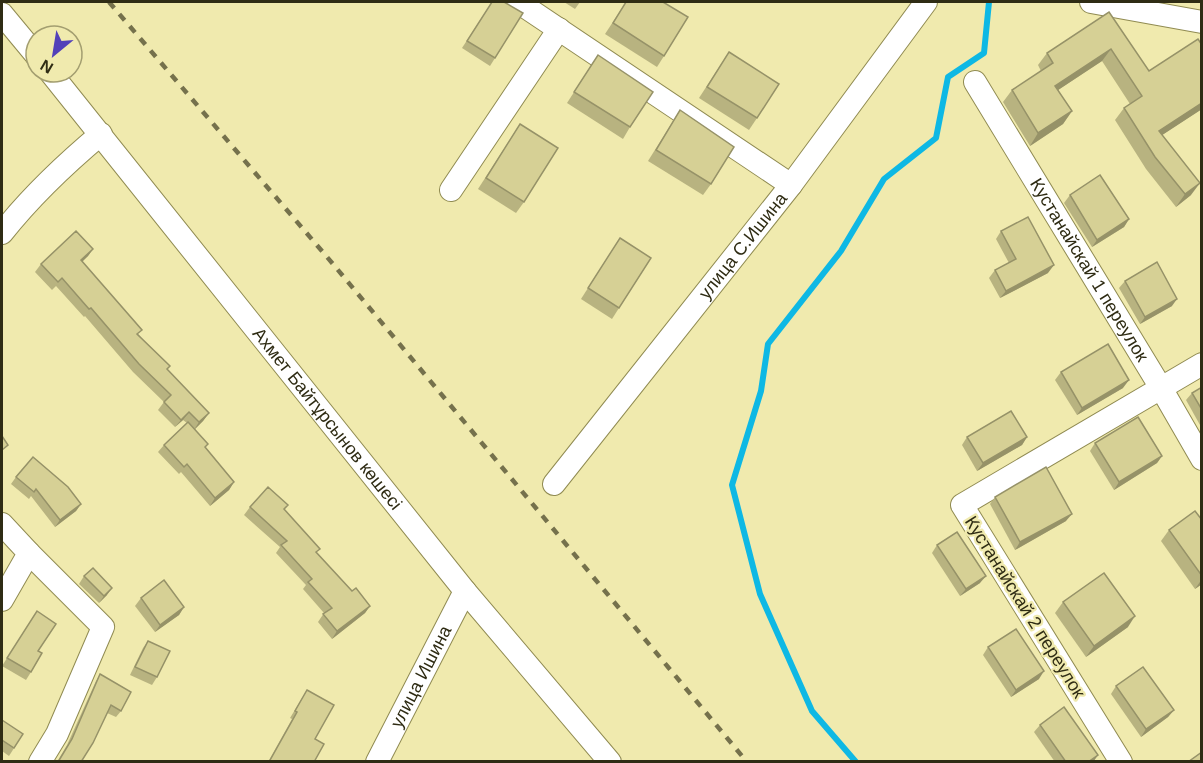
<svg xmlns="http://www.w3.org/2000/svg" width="1203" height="763" font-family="Arial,sans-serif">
	<rect width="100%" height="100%" fill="#f0eaae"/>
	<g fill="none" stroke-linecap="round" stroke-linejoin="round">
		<polyline stroke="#0eb8e4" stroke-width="6" points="856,762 812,711 760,594 732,485 761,391 768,344 841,251 884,179 936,138 948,77 984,53 989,2"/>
		<defs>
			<g id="minor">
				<polyline points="518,2 791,185"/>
				<polyline points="1091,2 1202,22"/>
				<polyline points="2,14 36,55"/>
				<path id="s1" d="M50,72L465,591L610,762"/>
				<path id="s2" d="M975,82L1161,388L1202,459"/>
				<polyline points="451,190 559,29"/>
				<path d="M2,233C32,195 64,165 101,134"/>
				<path id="s3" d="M554,484L791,185L926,2"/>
				<polyline points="2,524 29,553 2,600"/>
				<polyline points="29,553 103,627 57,734 40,762"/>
				<path id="s4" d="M377,762L465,591"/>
				<polyline points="1121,762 962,505 1202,364"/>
			</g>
		</defs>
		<use href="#minor" stroke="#908b52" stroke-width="24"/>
		<use href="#minor" stroke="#fff" stroke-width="22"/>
		<polyline stroke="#75714c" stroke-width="4.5" stroke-dasharray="8 8" stroke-linecap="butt" points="109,2 333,264 747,762"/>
	</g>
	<g fill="#b8b380">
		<polygon points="492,2 495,58 490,66 462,48"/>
		<polygon points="564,2 580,2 575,9"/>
		<polygon points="626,2 663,2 664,56 657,67 605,34"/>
		<polygon points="1109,12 1149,71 1202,45 1202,109 1162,135 1191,195 1176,207 1146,169 1115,120 1124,108 1130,104 1102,61 1058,90 1072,111 1063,124 1030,146 1003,102 1012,90 1041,71 1038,65 1047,53"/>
		<polygon points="729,52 757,118 749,130 699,98"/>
		<polygon points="598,55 630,127 623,139 567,103"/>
		<polygon points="680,110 711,184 703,195 648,161"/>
		<polygon points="520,124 524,202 516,213 478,189"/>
		<polygon points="1070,195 1129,219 1124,227 1092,247 1064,203"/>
		<polygon points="1001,231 1048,273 1000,298 989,278 995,270 1009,263 996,239"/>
		<polygon points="620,238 619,308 612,319 581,299"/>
		<polygon points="93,249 88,256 82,261 139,335 167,370 209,413 203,421 195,429 206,448 234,482 229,490 210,506 181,472 179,474 158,452 164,445 187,423 183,420 175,427 158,410 164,402 133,372 85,316 84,317 56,286 52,290 35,272 41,264"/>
		<polygon points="1125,281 1172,306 1140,324 1119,288"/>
		<polygon points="1061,372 1123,388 1077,415 1055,380"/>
		<polygon points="1202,387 1202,424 1200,425 1186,400 1192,393"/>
		<polygon points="967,437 1027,437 1022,445 977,471 962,445"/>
		<polygon points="1095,443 1162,456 1157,463 1114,490 1090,451"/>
		<polygon points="16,477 81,504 76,511 55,527 31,496 29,499 11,484"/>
		<polygon points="995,497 1066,521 1015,550 990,504"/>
		<polygon points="288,505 284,510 317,553 352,591 370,606 365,613 332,639 318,622 324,613 303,589 306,585 276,553 280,547 244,515 250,507"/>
		<polygon points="1202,520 1202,584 1195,589 1161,541 1169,530"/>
		<polygon points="937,545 980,583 960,596 932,553"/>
		<polygon points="84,576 107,595 99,603 79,584"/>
		<polygon points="141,598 184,607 179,615 155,632 135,606"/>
		<polygon points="1063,602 1128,627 1086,657 1055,613"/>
		<polygon points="32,619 38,651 31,672 26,680 2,666"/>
		<polygon points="148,641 157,677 152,685 130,675 143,648"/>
		<polygon points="988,647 1039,679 1011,697 983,655"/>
		<polygon points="100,674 121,711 116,717 107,713 81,762 57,762 67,745 96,681"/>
		<polygon points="1116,686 1174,710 1168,717 1141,737 1111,694"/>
		<polygon points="307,690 315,739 314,762 268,762 292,719 290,718"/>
		<polygon points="2,720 23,734 9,756 2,751"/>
		<polygon points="1040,725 1098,755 1093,762 1055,762 1034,732"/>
	</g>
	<g fill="#969268">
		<polygon points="1111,49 1102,61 1046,98 1055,86"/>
		<polygon points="1202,103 1202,109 1150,143 1159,131"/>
		<polygon points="1072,111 1063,124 1030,146 1038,133"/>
		<polygon points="1200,183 1191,195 1176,207 1185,194"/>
		<polygon points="1129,219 1124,227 1092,247 1097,240"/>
		<polygon points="93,249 88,256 76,268 81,260"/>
		<polygon points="1054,265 1048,273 1000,298 1006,291"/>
		<polygon points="1177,299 1172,306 1140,324 1145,317"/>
		<polygon points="1129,380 1123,388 1077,415 1082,408"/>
		<polygon points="189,412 183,420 175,427 181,420"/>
		<polygon points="209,413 203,421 194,430 199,422"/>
		<polygon points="1027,437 1022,445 977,471 983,463"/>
		<polygon points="1162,456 1157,463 1114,490 1119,482"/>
		<polygon points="234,482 229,490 210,506 215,498"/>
		<polygon points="81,504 76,511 55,527 60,520"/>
		<polygon points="1072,514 1066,521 1015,550 1020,542"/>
		<polygon points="986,576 980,583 960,596 966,589"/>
		<polygon points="1202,579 1202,584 1195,589"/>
		<polygon points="112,588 107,595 99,603 104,596"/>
		<polygon points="370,606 365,613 332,639 337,631"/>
		<polygon points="184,607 179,615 155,632 160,625"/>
		<polygon points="1135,616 1128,627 1086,657 1094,646"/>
		<polygon points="1044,671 1039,679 1011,697 1016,690"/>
		<polygon points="1174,710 1168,717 1141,737 1146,729"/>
		<polygon points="1098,755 1093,762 1088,762"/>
	</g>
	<g fill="#d6d095" stroke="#969268" stroke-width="1.5">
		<polygon points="492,2 504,2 523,13 495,58 467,41"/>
		<polygon points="626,2 663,2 688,17 664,56 613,23"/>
		<polygon points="1109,12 1149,71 1198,39 1202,45 1202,103 1159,131 1200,183 1185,194 1155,157 1124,108 1142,96 1111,49 1055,86 1072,111 1038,133 1012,90 1053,63 1047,53"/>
		<polygon points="729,52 779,84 757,118 707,87"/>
		<polygon points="598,55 653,92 630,127 574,92"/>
		<polygon points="680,110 734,147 711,184 656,150"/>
		<polygon points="520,124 558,148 524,202 486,178"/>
		<polygon points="1100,175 1129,219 1097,240 1070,195"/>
		<polygon points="1028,217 1054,265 1006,291 995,270 1016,259 1001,231"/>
		<polygon points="76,231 93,249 81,260 142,330 137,334 170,366 167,369 209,413 199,422 189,412 181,420 164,402 171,395 139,364 91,308 89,309 62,278 58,282 41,264"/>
		<polygon points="620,238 651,258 619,308 588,288"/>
		<polygon points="1157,262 1177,299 1145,317 1125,281"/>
		<polygon points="1108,344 1129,380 1082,408 1061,372"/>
		<polygon points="1202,387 1202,410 1192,393"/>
		<polygon points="1011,411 1027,437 983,463 967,437"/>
		<polygon points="1138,417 1162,456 1119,482 1095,443"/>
		<polygon points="188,422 208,444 205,447 234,482 215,498 187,464 184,467 164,445"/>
		<polygon points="2,436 8,445 2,450"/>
		<polygon points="33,457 68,487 81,504 60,520 36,489 34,492 16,477"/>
		<polygon points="1046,467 1072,514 1020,542 995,497"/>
		<polygon points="268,487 288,505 284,509 320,549 316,552 352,591 356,588 370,606 337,631 323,614 332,608 308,582 312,579 281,545 287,541 250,507"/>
		<polygon points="1195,511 1202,520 1202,576 1169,530"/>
		<polygon points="957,532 986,576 966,589 937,545"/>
		<polygon points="93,568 112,588 104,596 84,576"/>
		<polygon points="1104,573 1135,616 1094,646 1063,602"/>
		<polygon points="164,580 184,607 160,625 141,598"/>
		<polygon points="37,611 56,624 38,651 42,653 31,672 7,658"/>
		<polygon points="1016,629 1044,671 1016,690 988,647"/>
		<polygon points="148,641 170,651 157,677 135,667"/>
		<polygon points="1143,667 1174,710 1146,729 1116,686"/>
		<polygon points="100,674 131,692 121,711 111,705 93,743 81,762 58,762 72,739"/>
		<polygon points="307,690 334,705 315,739 324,744 314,762 269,762 297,712 295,711"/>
		<polygon points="1064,707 1098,755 1088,762 1066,762 1040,725"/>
		<polygon points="2,720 23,734 14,748 2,740"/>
		<polygon points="1202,752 1202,762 1188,762"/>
	</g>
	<g text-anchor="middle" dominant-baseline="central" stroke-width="4.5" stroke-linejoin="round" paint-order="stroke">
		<g font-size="18" fill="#2f2c14" stroke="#f0eaae">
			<text stroke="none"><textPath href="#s3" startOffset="304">улица С.Ишина</textPath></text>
			<text stroke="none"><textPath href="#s2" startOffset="220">Кустанайскай 1 переулок</textPath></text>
			<text stroke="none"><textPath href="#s1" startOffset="444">Ахмет Байтұрсынов көшесі</textPath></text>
			<text transform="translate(1025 607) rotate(58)">Кустанайскай 2 переулок</text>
			<text stroke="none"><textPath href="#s4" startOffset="96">улица Ишина</textPath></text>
		</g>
	</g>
	<rect width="1203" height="763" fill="none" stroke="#2f2c14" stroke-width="6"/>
	<g transform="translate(54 54) rotate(210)"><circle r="28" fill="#f0eaae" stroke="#a39e70" stroke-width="1.5"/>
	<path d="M0-4.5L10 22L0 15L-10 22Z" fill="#5241b9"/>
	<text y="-9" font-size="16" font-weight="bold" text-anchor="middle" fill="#2f2c14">N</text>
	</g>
</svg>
